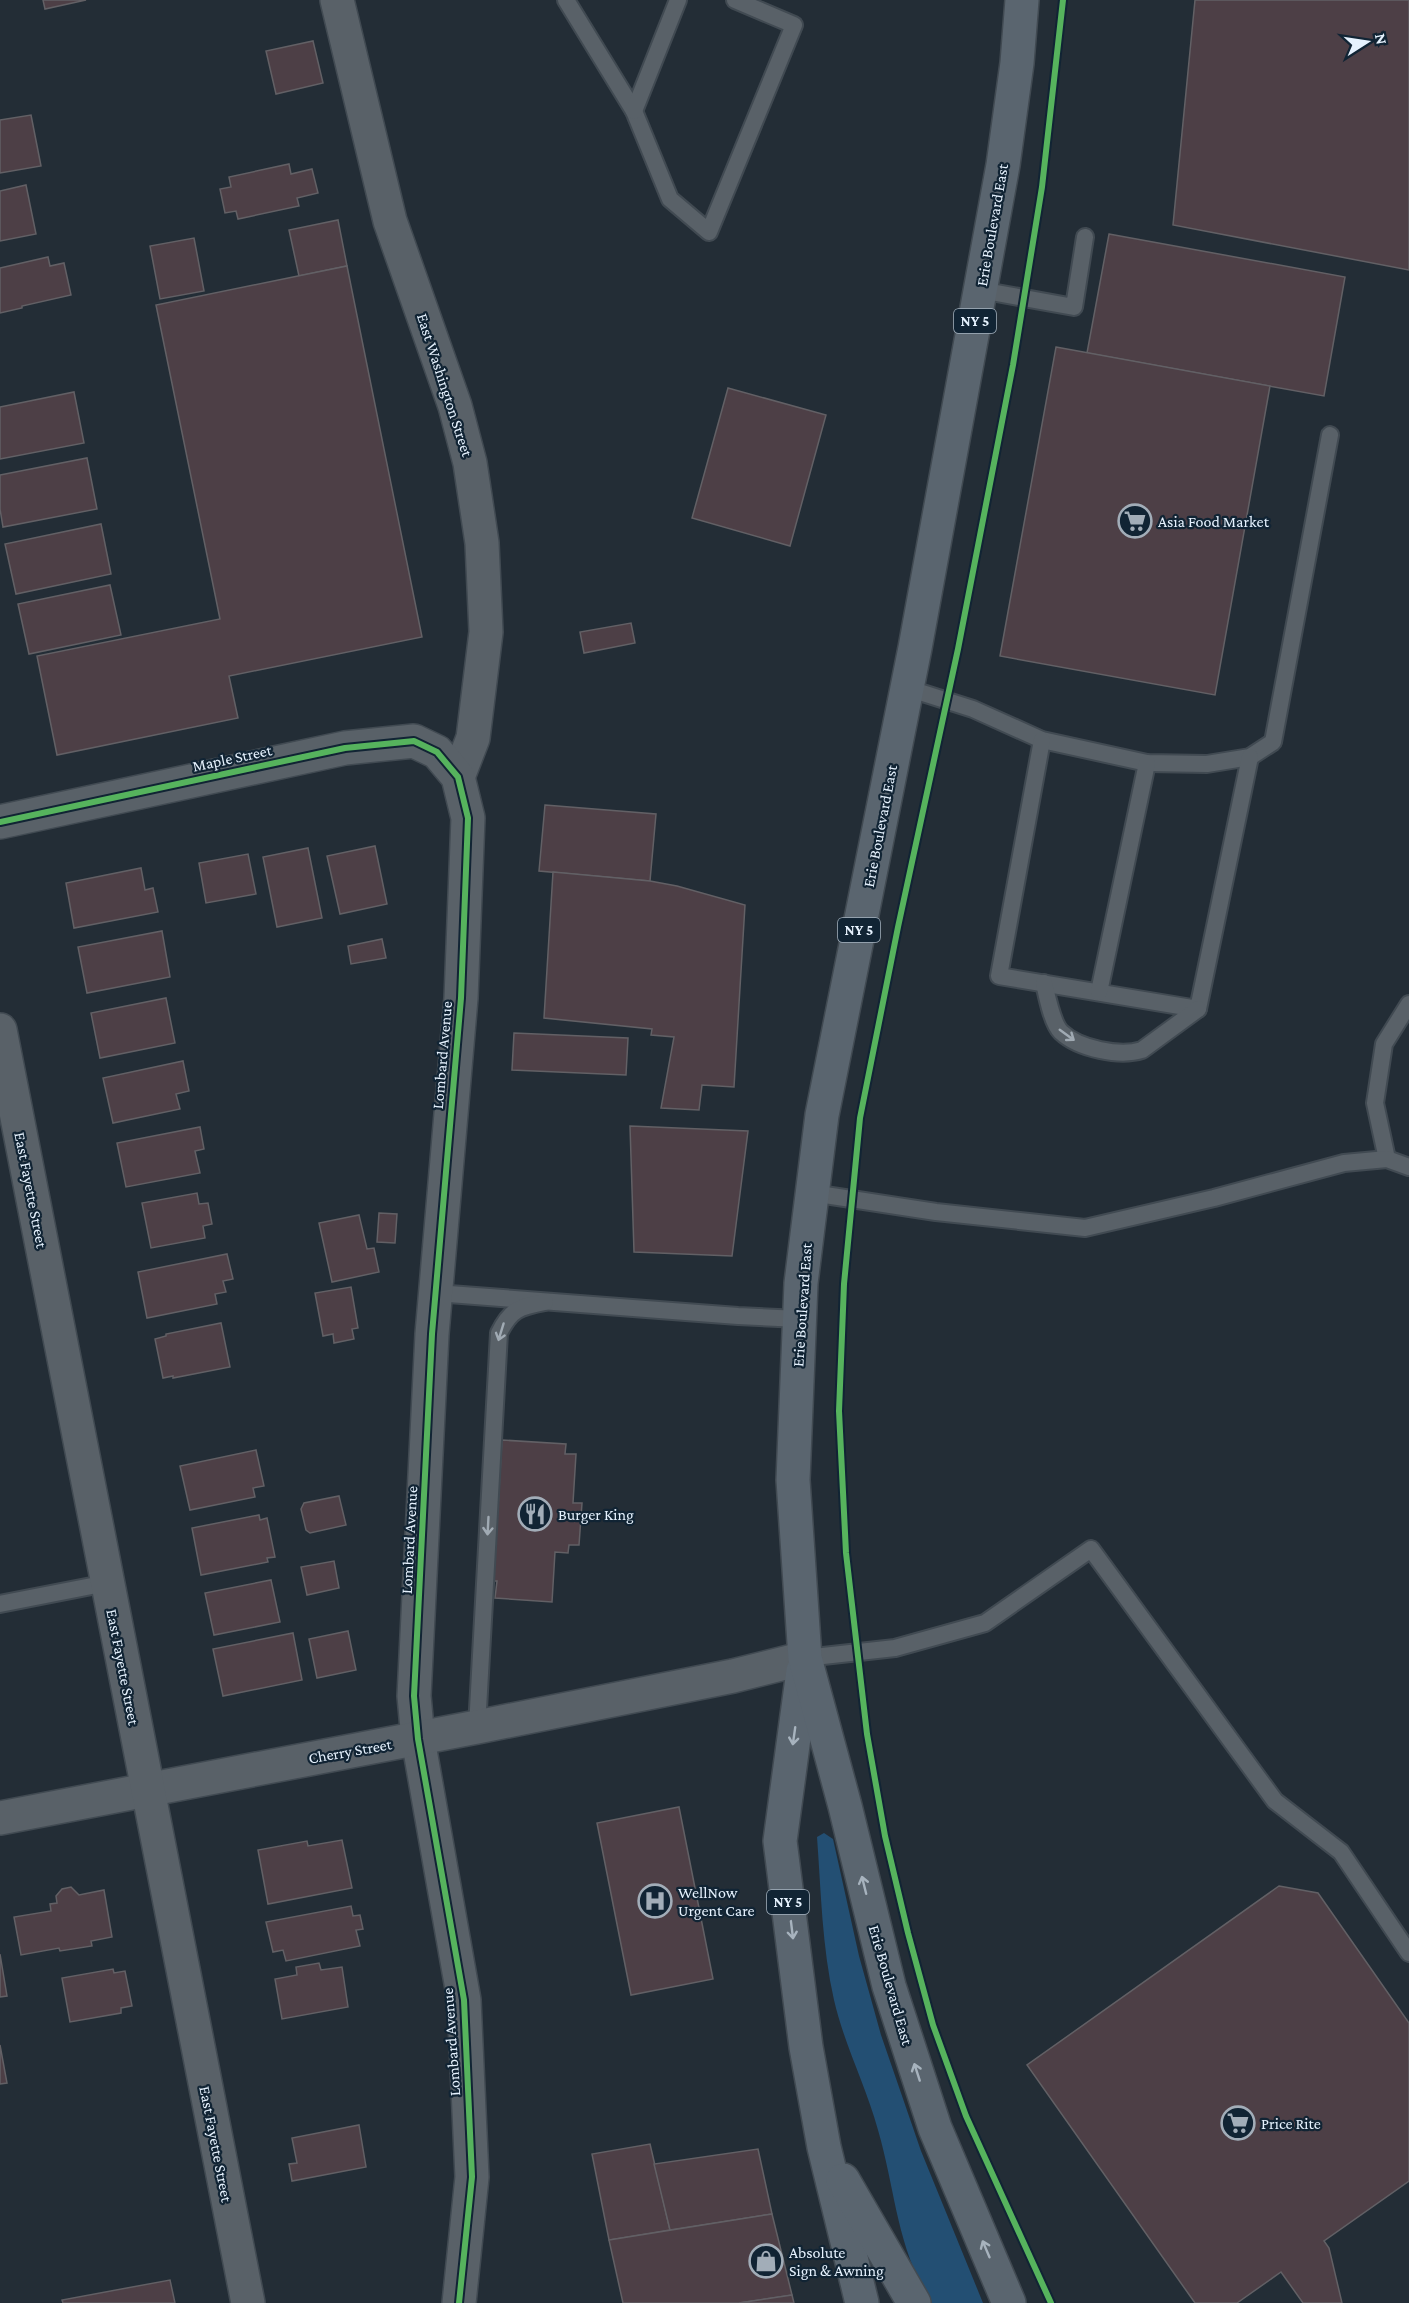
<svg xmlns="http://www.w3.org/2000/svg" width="1409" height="2303" font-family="'Crimson Pro',serif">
	<rect width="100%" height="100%" fill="#232d36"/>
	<path fill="#234f73" d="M824,1833L833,1839L859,1956L881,2035L921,2151L983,2303H931C896,2245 896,2192 878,2130C866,2086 844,2044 834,2000C822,1947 821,1891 817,1837Z"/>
	<g fill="#4d3f46" stroke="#626065" stroke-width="1.5">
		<polygon points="43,0 86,0 45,9"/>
		<polygon points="1195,0 1409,0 1409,270 1173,225"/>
		<polygon points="313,41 323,83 276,94 266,51"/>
		<polygon points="31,115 41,166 0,173 0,120"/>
		<polygon points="289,164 291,174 312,169 318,193 297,198 299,206 238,219 236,211 225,213 220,189 231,187 229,177"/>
		<polygon points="26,185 36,234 0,241 0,191"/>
		<polygon points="338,220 347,266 299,276 289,230"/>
		<polygon points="1109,234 1345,277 1324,396 1087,353"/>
		<polygon points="194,238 204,291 160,299 150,246"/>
		<polygon points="48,257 50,266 64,263 71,295 22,306 22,308 0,313 0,268"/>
		<polygon points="347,266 422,637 229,676 238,718 57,755 37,656 220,619 156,305"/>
		<polygon points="1056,347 1270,386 1215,695 1000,656"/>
		<polygon points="728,388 826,415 790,546 692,518"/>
		<polygon points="74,392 84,443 0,459 0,407"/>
		<polygon points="87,458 97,509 3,527 0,509 0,475"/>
		<polygon points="101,524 111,574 16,594 5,544"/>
		<polygon points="110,585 121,635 29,654 18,604"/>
		<polygon points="631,623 635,643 584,653 580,632"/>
		<polygon points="545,805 656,814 650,881 539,871"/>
		<polygon points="375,846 387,904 340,914 327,856"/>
		<polygon points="308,848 322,918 277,927 263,857"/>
		<polygon points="248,854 256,894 206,903 199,863"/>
		<polygon points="141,868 145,890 153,888 158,912 74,928 66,883"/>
		<polygon points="553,872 650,881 677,886 745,905 734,1087 702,1085 699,1110 661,1108 674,1037 651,1035 652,1029 544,1018"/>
		<polygon points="162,931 170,977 87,993 78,947"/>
		<polygon points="382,939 386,958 351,964 348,946"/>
		<polygon points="166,998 175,1043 100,1058 91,1013"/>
		<polygon points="514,1033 628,1038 626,1075 512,1070"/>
		<polygon points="183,1061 189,1091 176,1094 180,1109 113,1123 103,1078"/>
		<polygon points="630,1126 748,1131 732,1256 634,1252"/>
		<polygon points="200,1127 204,1149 195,1151 200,1173 126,1187 117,1143"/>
		<polygon points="197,1193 199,1204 208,1203 212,1224 203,1226 205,1238 151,1248 142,1203"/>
		<polygon points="379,1213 397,1214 395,1243 377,1242"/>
		<polygon points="359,1215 367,1249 374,1248 379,1272 332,1282 319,1223"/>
		<polygon points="227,1254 233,1279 223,1281 226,1292 215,1294 217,1304 147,1318 138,1272"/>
		<polygon points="351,1287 358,1328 352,1329 354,1339 334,1343 333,1334 323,1336 315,1293"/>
		<polygon points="221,1323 230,1367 173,1378 173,1376 163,1378 155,1339 166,1336 166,1334"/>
		<polygon points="502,1440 566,1444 565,1454 576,1454 573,1503 582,1503 579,1545 569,1545 568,1553 555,1552 552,1602 495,1598 497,1581 492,1581 490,1506 498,1507"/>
		<polygon points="256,1450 264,1486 253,1488 255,1497 190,1510 180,1466"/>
		<polygon points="339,1496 346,1525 310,1533 306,1530 301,1509 304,1503"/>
		<polygon points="259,1515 260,1520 267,1518 275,1557 267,1558 268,1562 201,1575 192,1528"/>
		<polygon points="334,1561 339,1588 307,1595 301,1567"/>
		<polygon points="271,1580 280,1622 214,1635 205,1593"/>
		<polygon points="348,1631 356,1670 317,1678 309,1639"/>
		<polygon points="293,1633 302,1680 223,1696 213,1649"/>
		<polygon points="679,1807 713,1979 631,1995 597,1823"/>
		<polygon points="342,1840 352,1888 268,1904 258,1850 307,1841 308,1846"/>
		<polygon points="1279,1886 1318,1893 1409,2023 1409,2181 1324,2241 1329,2248 1342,2303 1303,2303 1281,2272 1237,2303 1195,2303 1027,2065"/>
		<polygon points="71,1887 79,1895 104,1890 112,1937 91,1941 92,1946 60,1951 59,1948 21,1955 14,1917 51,1911 50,1904 57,1903 56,1896 62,1889"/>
		<polygon points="351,1906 353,1916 360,1915 363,1929 356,1930 360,1946 286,1961 283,1950 273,1952 266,1922"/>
		<polygon points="0,1954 7,1996 0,1997"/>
		<polygon points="319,1963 321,1970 342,1967 348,2007 282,2019 275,1979 297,1975 296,1967"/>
		<polygon points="113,1969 114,1973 125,1971 132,2006 121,2008 121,2013 70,2022 62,1978"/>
		<polygon points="0,2045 7,2083 0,2084"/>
		<polygon points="359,2125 366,2167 292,2181 289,2164 297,2163 292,2138"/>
		<polygon points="650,2144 670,2230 609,2240 592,2154"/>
		<polygon points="758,2149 772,2214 670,2230 654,2164"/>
		<polygon points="772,2214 792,2295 739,2303 623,2303 609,2240"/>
		<polygon points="170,2280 175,2303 63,2303 62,2300"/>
		<polygon points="792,2295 794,2303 739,2303"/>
	</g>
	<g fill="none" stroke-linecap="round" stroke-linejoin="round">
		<defs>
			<g id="service">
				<polyline points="566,0 634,111 670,199 709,232 794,25 735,0"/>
				<polyline points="634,111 678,0"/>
				<polyline points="980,290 1074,307 1085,237"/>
				<polyline points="907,688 973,709 1042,740 1147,763 1207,764 1250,757 1273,742 1330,435"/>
				<polyline points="1042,740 999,976 1198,1009 1250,757"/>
				<path d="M1044,983C1047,996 1052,1023 1061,1032C1079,1049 1120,1057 1142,1050L1198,1009"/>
				<polyline points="1099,992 1147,763"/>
				<polyline points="1387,1159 1375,1103 1384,1044 1409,1004"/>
				<polyline points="812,1193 936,1212 1085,1228 1214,1198 1344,1163 1387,1159 1409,1167"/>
				<polyline points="436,1293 738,1316 800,1319"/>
				<polyline points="0,1604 107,1583"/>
				<polyline points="805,1658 895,1648 985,1623 1091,1549 1275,1801 1341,1852 1409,1953"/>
				<path d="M477,1727L499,1333C511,1309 519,1307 545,1302"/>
			</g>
			<g id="minor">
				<polyline points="337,0 390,221 455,406 470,463 482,543 486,632 473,738 458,777"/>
				<polyline points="0,822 345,748 414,741 437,752 458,777 468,818 461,998 432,1334 414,1696 418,1739 464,2000 472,2177 459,2303"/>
				<polyline points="0,1818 477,1727 733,1676 805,1658"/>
			</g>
			<polyline id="tertiary" points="0,1030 248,2303"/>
			<g id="primary">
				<polyline points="803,1671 780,1841 806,2047 824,2147 862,2303"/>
				<polyline points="843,2180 914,2303"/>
				<polyline points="1009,2303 935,2128 889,1986 845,1806 805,1658 793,1480 801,1283 822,1115 915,648 1003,165 1017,63 1022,0"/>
			</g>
		</defs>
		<use href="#service" stroke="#414a52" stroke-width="20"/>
		<use href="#minor" stroke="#414a52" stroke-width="36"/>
		<use href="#tertiary" stroke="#414a52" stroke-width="36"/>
		<use href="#primary" stroke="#414a52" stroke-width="36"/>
		<use href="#service" stroke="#596168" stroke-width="16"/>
		<use href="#minor" stroke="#596168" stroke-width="33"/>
		<use href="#tertiary" stroke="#596168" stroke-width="33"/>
		<use href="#primary" stroke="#5a656f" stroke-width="33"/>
		<defs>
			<g id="cycleway">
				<polyline points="0,822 345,748 414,741 437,752 458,777 468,818 461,998 432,1334 414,1696 418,1739 464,2000 472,2177 459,2303"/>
				<polyline points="1051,2303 966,2116 933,2025 908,1933 885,1836 867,1734 846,1553 839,1411 844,1284 860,1118 898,927 958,649 1013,365 1042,187 1063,0"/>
			</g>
		</defs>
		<use href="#cycleway" stroke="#112434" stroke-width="10"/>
		<use href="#cycleway" stroke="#56b35d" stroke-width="6"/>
	</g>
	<defs><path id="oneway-shaft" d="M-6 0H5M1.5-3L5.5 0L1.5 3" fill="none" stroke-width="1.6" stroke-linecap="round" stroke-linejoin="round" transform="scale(1.5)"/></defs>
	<g stroke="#a0aab3">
		<use href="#oneway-shaft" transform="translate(1067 1035) rotate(36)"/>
		<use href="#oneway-shaft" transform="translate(501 1332) rotate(107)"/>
		<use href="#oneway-shaft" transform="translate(488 1526) rotate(93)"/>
	</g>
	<g stroke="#a7b3be">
		<use href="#oneway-shaft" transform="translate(794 1736) rotate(98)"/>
		<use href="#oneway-shaft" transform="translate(864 1885) rotate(-104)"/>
		<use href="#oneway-shaft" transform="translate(792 1930) rotate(83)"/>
		<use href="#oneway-shaft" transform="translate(917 2072) rotate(-108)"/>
		<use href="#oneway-shaft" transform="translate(986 2249) rotate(-113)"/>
	</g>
	<defs>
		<symbol id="supermarket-ring" viewBox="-11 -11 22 22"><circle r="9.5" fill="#112434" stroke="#a2adb8" stroke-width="1.5"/><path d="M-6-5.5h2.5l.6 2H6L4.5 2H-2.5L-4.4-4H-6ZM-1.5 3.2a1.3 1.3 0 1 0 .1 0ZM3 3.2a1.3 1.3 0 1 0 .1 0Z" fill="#a2adb8"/></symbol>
		<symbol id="restaurant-ring" viewBox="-11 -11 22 22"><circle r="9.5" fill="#112434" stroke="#a2adb8" stroke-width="1.5"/><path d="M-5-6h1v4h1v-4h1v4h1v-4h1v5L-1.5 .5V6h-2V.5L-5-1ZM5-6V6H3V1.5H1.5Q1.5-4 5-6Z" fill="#a2adb8"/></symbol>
		<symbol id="hospital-ring" viewBox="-11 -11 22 22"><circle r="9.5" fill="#112434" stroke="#a2adb8" stroke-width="1.5"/><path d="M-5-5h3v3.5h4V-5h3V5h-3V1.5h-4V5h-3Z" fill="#a2adb8"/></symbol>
		<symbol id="shop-ring" viewBox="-11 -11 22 22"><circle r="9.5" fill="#112434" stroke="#a2adb8" stroke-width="1.5"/><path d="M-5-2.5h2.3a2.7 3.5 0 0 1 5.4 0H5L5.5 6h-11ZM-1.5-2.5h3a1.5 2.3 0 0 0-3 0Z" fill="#a2adb8"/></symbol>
	</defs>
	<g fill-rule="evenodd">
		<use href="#supermarket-ring" x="1116" y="502" width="38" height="38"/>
		<use href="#restaurant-ring" x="516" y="1495" width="38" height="38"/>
		<use href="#hospital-ring" x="636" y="1882" width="38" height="38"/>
		<use href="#supermarket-ring" x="1219" y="2104" width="38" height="38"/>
		<use href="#shop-ring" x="747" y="2242" width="38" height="38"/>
	</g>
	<g text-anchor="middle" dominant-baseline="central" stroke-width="4.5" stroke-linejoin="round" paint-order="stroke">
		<g fill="#112434" stroke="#a6b4c1" stroke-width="1.5">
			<rect x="954" y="309" width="42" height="24" rx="4.5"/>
			<rect x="838" y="918" width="42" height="24" rx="4.5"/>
			<rect x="767" y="1890" width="42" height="24" rx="4.5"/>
		</g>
		<g font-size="15" font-weight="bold" fill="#e6f2fe">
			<text x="975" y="321">NY 5</text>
			<text x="859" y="930">NY 5</text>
			<text x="788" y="1902">NY 5</text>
		</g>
		<g font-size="16" fill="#e6f2fe" stroke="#112434">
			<text transform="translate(992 225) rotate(-80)">Erie Boulevard East</text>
			<text transform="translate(445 385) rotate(72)">East Washington Street</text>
			<text transform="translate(232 758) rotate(-12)">Maple Street</text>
			<text transform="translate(880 826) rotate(-79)">Erie Boulevard East</text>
			<text transform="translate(442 1055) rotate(-85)">Lombard Avenue</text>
			<text transform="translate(31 1190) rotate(79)">East Fayette Street</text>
			<text transform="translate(802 1305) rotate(-86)">Erie Boulevard East</text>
			<text transform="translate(409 1540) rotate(-87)">Lombard Avenue</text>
			<text transform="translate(123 1667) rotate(79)">East Fayette Street</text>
			<text transform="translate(350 1751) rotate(-10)">Cherry Street</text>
			<text transform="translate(891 1985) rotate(74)">Erie Boulevard East</text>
			<text transform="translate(451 2042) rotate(-94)">Lombard Avenue</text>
			<text transform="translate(216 2144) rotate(79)">East Fayette Street</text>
		</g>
		<g font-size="16" fill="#e6f2fe" stroke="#112434" text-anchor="start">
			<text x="1158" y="521">Asia Food Market</text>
			<text x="558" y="1514">Burger King</text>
			<text x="678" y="1892">WellNow<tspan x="678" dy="18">Urgent Care</tspan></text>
			<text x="1261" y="2123">Price Rite</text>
			<text x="789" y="2252">Absolute<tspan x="789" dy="18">Sign &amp; Awning</tspan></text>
		</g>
	</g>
	<g transform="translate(1367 42) rotate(78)" stroke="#112434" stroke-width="4.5" paint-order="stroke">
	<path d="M0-4.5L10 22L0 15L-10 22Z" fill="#e6f2fe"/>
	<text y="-9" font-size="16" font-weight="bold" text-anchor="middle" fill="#e6f2fe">N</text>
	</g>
</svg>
